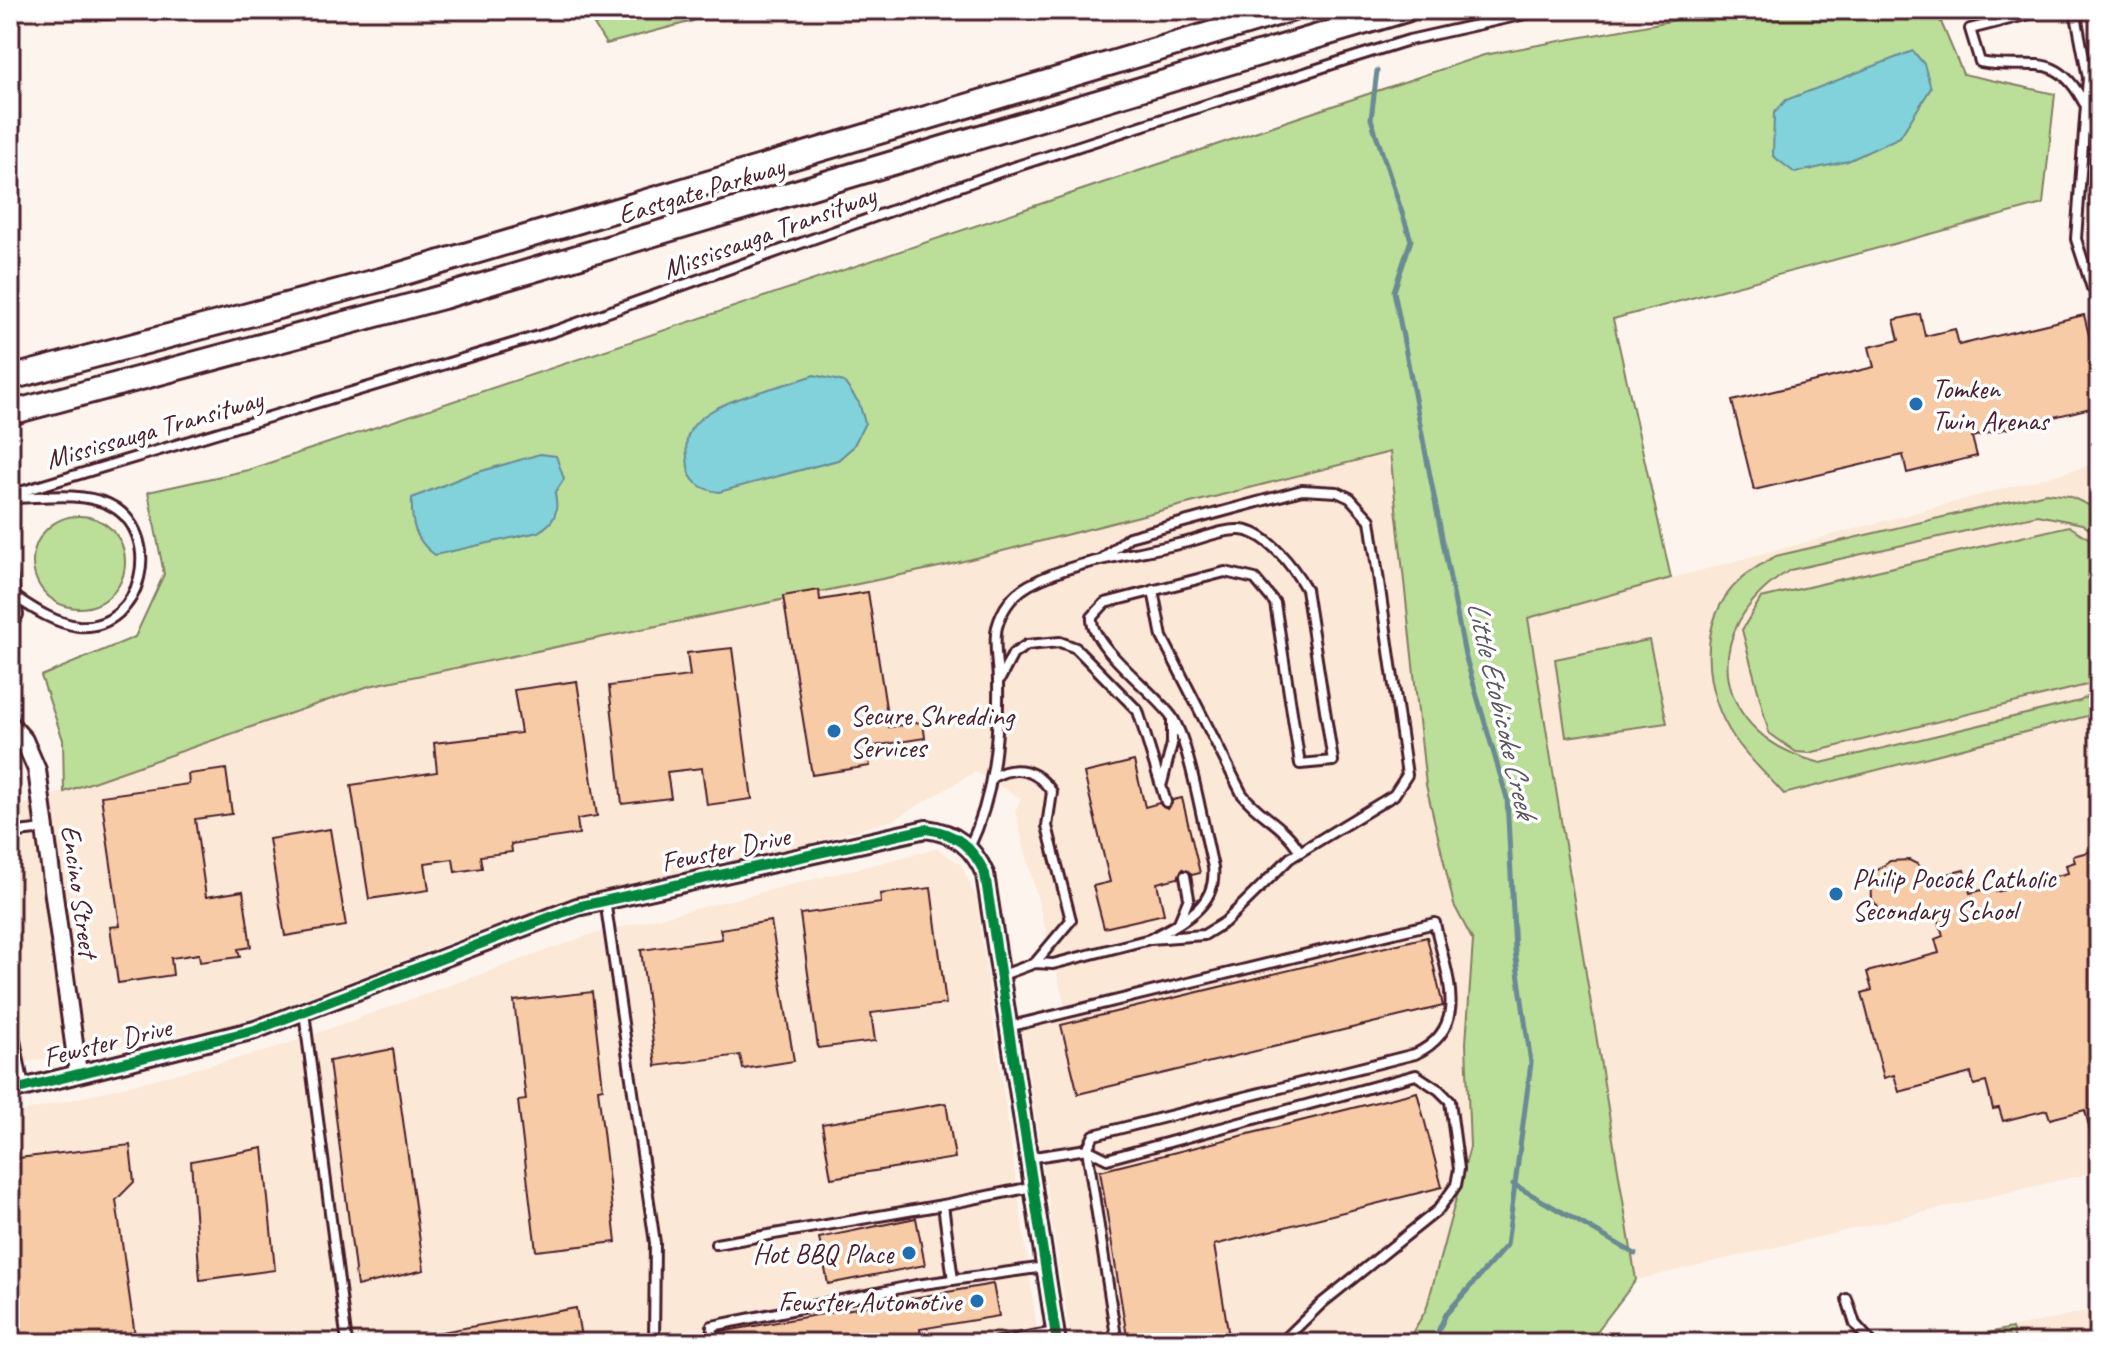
<svg xmlns="http://www.w3.org/2000/svg" width="2109" height="1353" font-family="Caveat,sans-serif">
	<rect width="100%" height="100%" fill="#fdf5ed"/>
	<filter id="ink" filterUnits="userSpaceOnUse"><feTurbulence type="fractalNoise" baseFrequency=".0125" numOctaves="2"/><feDisplacementMap in="SourceGraphic" scale="16" xChannelSelector="R" yChannelSelector="G"/><feConvolveMatrix kernelMatrix="1 2 1 2 8 2 1 2 1" color-interpolation-filters="sRGB"/></filter>
	<g filter="url(#ink)">
		<g fill="#fbe8d7">
			<polygon points="1391,452 1426,785 1454,905 1473,941 1466,1043 1470,1147 1426,1310 1406,1343 1071,1343 1021,1026 1065,1006 1015,812 1021,798 975,772 891,821 456,940 235,1025 10,1065 10,810 369,686 944,566"/>
			<polygon points="2099,463 2099,1171 1636,1280 1528,617"/>
			<polygon points="936,849 961,864 976,897 1039,1343 10,1343 10,1115 270,1050 589,935"/>
			<polygon points="2099,1308 2099,1343 2016,1343 2012,1328"/>
		</g>
		<g fill="#bbde99" stroke="#827e62" stroke-width="2">
			<polygon points="639,10 689,10 693,21 606,44 594,25"/>
			<polygon points="1731,10 1936,10 1963,74 2055,94 2043,204 1613,319 1671,578 1528,618 1636,1280 1588,1343 1406,1343 1426,1310 1470,1147 1466,1043 1473,941 1454,905 1426,785 1390,452 944,566 369,686 64,792 63,740 41,676 135,637 164,574 148,492 248,470 1484,55"/>
			<path d="M2046,493L2069,496L2099,510V536L2082,524L2038,515L1790,570C1694,629 1712,737 1821,763L2080,701L2099,689V713L1784,794C1768,776 1749,759 1735,739C1703,694 1695,620 1740,580C1750,570 1764,563 1776,556Z"/>
			<circle cx="79" cy="562" r="46"/>
			<polygon points="2069,526 2099,545 2099,682 1809,753 1796,752 1769,733 1742,630 1761,598"/>
			<polygon points="1649,640 1667,723 1566,737 1555,659"/>
			<polygon points="2012,1328 2016,1343 1941,1343"/>
		</g>
		<g fill="#81d2da" stroke="#6b8a94" stroke-width="2">
			<polygon points="1913,51 1924,64 1931,88 1900,137 1848,161 1795,173 1773,156 1774,113 1786,100"/>
			<path d="M814,375L844,382L859,403L865,423L853,447L838,460L719,492C704,490 690,484 688,467C687,455 684,442 690,431C707,399 782,388 814,375Z"/>
			<path d="M540,454L556,456L564,479L555,493C559,513 555,522 538,532L435,555C414,540 411,522 412,498L468,475Z"/>
		</g>
		<g fill="none" stroke-linecap="round" stroke-linejoin="round">
			<g stroke="#6b8a94" stroke-width="5">
				<polyline points="1377,71 1371,119 1411,240 1394,291 1465,655 1507,798 1515,951 1531,1063 1507,1245 1446,1314 1433,1343"/>
				<polyline points="1513,1184 1635,1254"/>
			</g>
		</g>
		<g fill="#f6cba5" stroke="#4a1f2b" stroke-width="2">
			<polygon points="1920,314 1925,336 1955,329 1959,345 2084,315 2099,375 2099,406 1972,437 1977,456 1907,473 1903,455 1754,490 1732,401 1874,367 1869,347 1899,340 1894,320"/>
			<polygon points="819,590 820,600 868,592 889,727 923,722 925,738 867,747 870,766 812,775 783,596"/>
			<polygon points="732,648 752,799 707,805 702,768 667,772 671,798 622,804 609,686 690,676 687,653"/>
			<polygon points="577,681 597,816 577,819 579,834 511,844 512,852 480,856 482,868 455,872 453,859 425,863 429,890 369,899 351,785 437,772 434,743 521,733 514,690"/>
			<polygon points="1134,761 1145,807 1159,803 1167,809 1173,800 1182,798 1200,873 1192,875 1183,869 1178,878 1157,883 1164,914 1104,928 1093,886 1110,882 1084,773"/>
			<polygon points="226,769 232,814 195,819 206,897 243,891 251,947 238,949 240,957 200,962 199,954 171,958 173,975 118,983 110,927 120,926 101,796 189,784 188,774"/>
			<polygon points="330,829 346,926 285,936 269,839"/>
			<polygon points="2099,849 2099,1146 2094,1147 2085,1110 2050,1119 2047,1110 2003,1121 1999,1108 1993,1109 1986,1082 1974,1085 1971,1073 1899,1092 1894,1075 1884,1078 1862,993 1872,990 1867,972 1939,953 1935,939 1943,936 1936,910 1901,919 1883,914 1872,899 1871,881 1875,872 1890,861 1909,860 1917,864 1928,879 1964,870 1970,893 1994,887 1996,892 2068,873 2066,865 2075,862 2073,856"/>
			<polygon points="931,888 946,1004 871,1013 875,1041 818,1048 800,914 881,903 880,894"/>
			<polygon points="771,921 794,1061 743,1069 740,1055 656,1066 641,950 722,939 720,929"/>
			<polygon points="1427,937 1443,1006 1078,1094 1061,1025"/>
			<polygon points="592,992 603,1088 598,1089 616,1242 536,1251 518,1101 526,1100 514,1001"/>
			<polygon points="393,1049 424,1270 357,1286 329,1061"/>
			<polygon points="1417,1092 1442,1187 1214,1245 1230,1343 1128,1343 1100,1171"/>
			<polygon points="946,1103 955,1158 831,1178 822,1124"/>
			<polygon points="130,1145 134,1182 116,1200 136,1343 10,1343 10,1159"/>
			<polygon points="263,1148 275,1270 200,1280 191,1161"/>
			<polygon points="916,1218 925,1265 828,1284 819,1238"/>
			<polygon points="993,1284 999,1316 920,1329 921,1339 896,1343 860,1343 859,1340 839,1343 722,1343 720,1332"/>
			<polygon points="576,1308 582,1343 420,1343 419,1336"/>
		</g>
		<g fill="none" stroke-linecap="round" stroke-linejoin="round">
			<defs>
				<g id="service">
					<path d="M2045,10L1970,29L1980,62C2029,72 2055,47 2084,103"/>
					<polyline points="2075,10 2088,78 2076,239 2092,288 2099,287"/>
					<polyline points="10,495 555,331 1008,169 1345,60 1409,40 1543,10"/>
					<path d="M10,498C40,498 79,491 108,504C166,531 143,632 78,626C55,623 35,610 17,598"/>
					<polyline points="10,568 18,615 10,627"/>
					<path d="M1153,590L1162,637L1242,794C1260,817 1285,825 1300,852"/>
					<polyline points="1000,679 1013,654 1027,645 1060,642 1076,648 1138,711 1166,802"/>
					<path d="M993,777C1016,764 1037,770 1052,792L1047,826L1071,920L1035,963"/>
					<polyline points="1162,783 1172,744 1172,718"/>
					<polyline points="10,833 44,829"/>
					<path d="M969,848C994,796 999,739 998,682C998,665 993,644 997,627C1002,609 1013,594 1029,585C1076,559 1135,555 1187,542C1203,538 1223,529 1240,530C1267,531 1294,568 1306,589L1333,761L1300,764L1275,603L1255,579L1225,572L1105,603L1092,617C1089,645 1155,692 1172,717C1190,743 1204,832 1213,867C1218,907 1180,923 1150,939"/>
					<polyline points="605,900 655,1243 654,1343"/>
					<polyline points="1179,922 1189,898 1185,876"/>
					<polyline points="1000,976 1035,963 1053,964 1150,939 1204,935 1225,922 1290,858 1394,795 1407,775 1370,520 1350,498 1337,492 1302,490 1129,537 1103,558"/>
					<polyline points="304,1012 347,1343"/>
					<polyline points="10,1014 24,1087"/>
					<path d="M1007,1027L1435,923C1445,973 1473,1027 1415,1054L1094,1135L1087,1149L1117,1343"/>
					<polyline points="1028,1158 1087,1149 1107,1159 1416,1075 1439,1090 1450,1101 1459,1169 1456,1185 1438,1210 1322,1303 1281,1343"/>
					<polyline points="716,1244 943,1205"/>
					<polyline points="953,1280 943,1205 1032,1187"/>
					<polyline points="1847,1299 1855,1324 1872,1343"/>
					<polyline points="715,1343 712,1326 916,1285 1045,1267"/>
					<polyline points="993,1343 1055,1332"/>
				</g>
				<g id="minor">
					<polyline points="100,10 107,10"/>
					<polyline points="10,724 24,740 37,770 78,1073"/>
					<path d="M10,1091L255,1030L577,907L926,829C956,833 973,847 985,874L1057,1343"/>
				</g>
				<g id="secondary">
					<polyline points="10,378 384,279 1290,10"/>
					<polyline points="10,413 443,297 1406,10"/>
				</g>
			</defs>
			<use href="#service" stroke="#4a1f2b" stroke-width="14"/>
			<use href="#minor" stroke="#4a1f2b" stroke-width="22"/>
			<use href="#secondary" stroke="#4a1f2b" stroke-width="28"/>
			<use href="#service" stroke="#fff" stroke-width="8"/>
			<use href="#minor" stroke="#fff" stroke-width="16"/>
			<use href="#secondary" stroke="#fff" stroke-width="22"/>
			<defs>
				<path id="cycleway" d="M10,1091L255,1030L577,907L926,829C956,833 973,847 985,874L1057,1343"/>
			</defs>
			<use href="#cycleway" stroke="#fff" stroke-width="15"/>
			<use href="#cycleway" stroke="#00873e" stroke-width="10"/>
		</g>
	</g>
	<g fill="#1f6fb2" stroke="#fff" stroke-width="3">
		<circle cx="1916" cy="404" r="8"/>
		<circle cx="834" cy="731" r="8"/>
		<circle cx="1836" cy="894" r="8"/>
		<circle cx="909" cy="1253" r="8"/>
		<circle cx="977" cy="1301" r="8"/>
	</g>
	<g text-anchor="middle" dominant-baseline="central" stroke-width="7" stroke-linejoin="round" paint-order="stroke">
		<g font-size="28" fill="#4a1f2b" stroke="#fff">
			<text transform="translate(701 190) rotate(-17)">Eastgate Parkway</text>
			<text transform="translate(769 232) rotate(-20)">Mississauga Transitway</text>
			<text transform="translate(154 429) rotate(-16)">Mississauga Transitway</text>
			<text transform="translate(725 849) rotate(-12)">Fewster Drive</text>
			<text transform="translate(80 891) rotate(82)">Encino Street</text>
			<text transform="translate(107 1042) rotate(-14)">Fewster Drive</text>
		</g>
		<g font-size="28" fill="#4a1f2b" stroke="#fff" text-anchor="start">
			<text x="1932" y="388">Tomken<tspan x="1932" dy="32">Twin Arenas</tspan></text>
			<text x="850" y="715">Secure Shredding<tspan x="850" dy="32">Services</tspan></text>
			<text x="1852" y="878">Philip Pocock Catholic<tspan x="1852" dy="32">Secondary School</tspan></text>
			<text x="893" y="1253" text-anchor="end">Hot BBQ Place</text>
			<text x="961" y="1301" text-anchor="end">Fewster Automotive</text>
		</g>
		<g font-size="30" font-style="italic" fill="#5a5560" stroke="#fff">
			<text transform="translate(1502 709) rotate(77)">Little Etobicoke Creek</text>
		</g>
	</g>
	<rect width="2109" height="1353" fill="none" stroke="#fff" stroke-width="40"/>
	<rect x="20" y="20" width="2069" height="1313" fill="none" stroke="#4a1f2b" stroke-width="3" filter="url(#ink)"/>
</svg>
